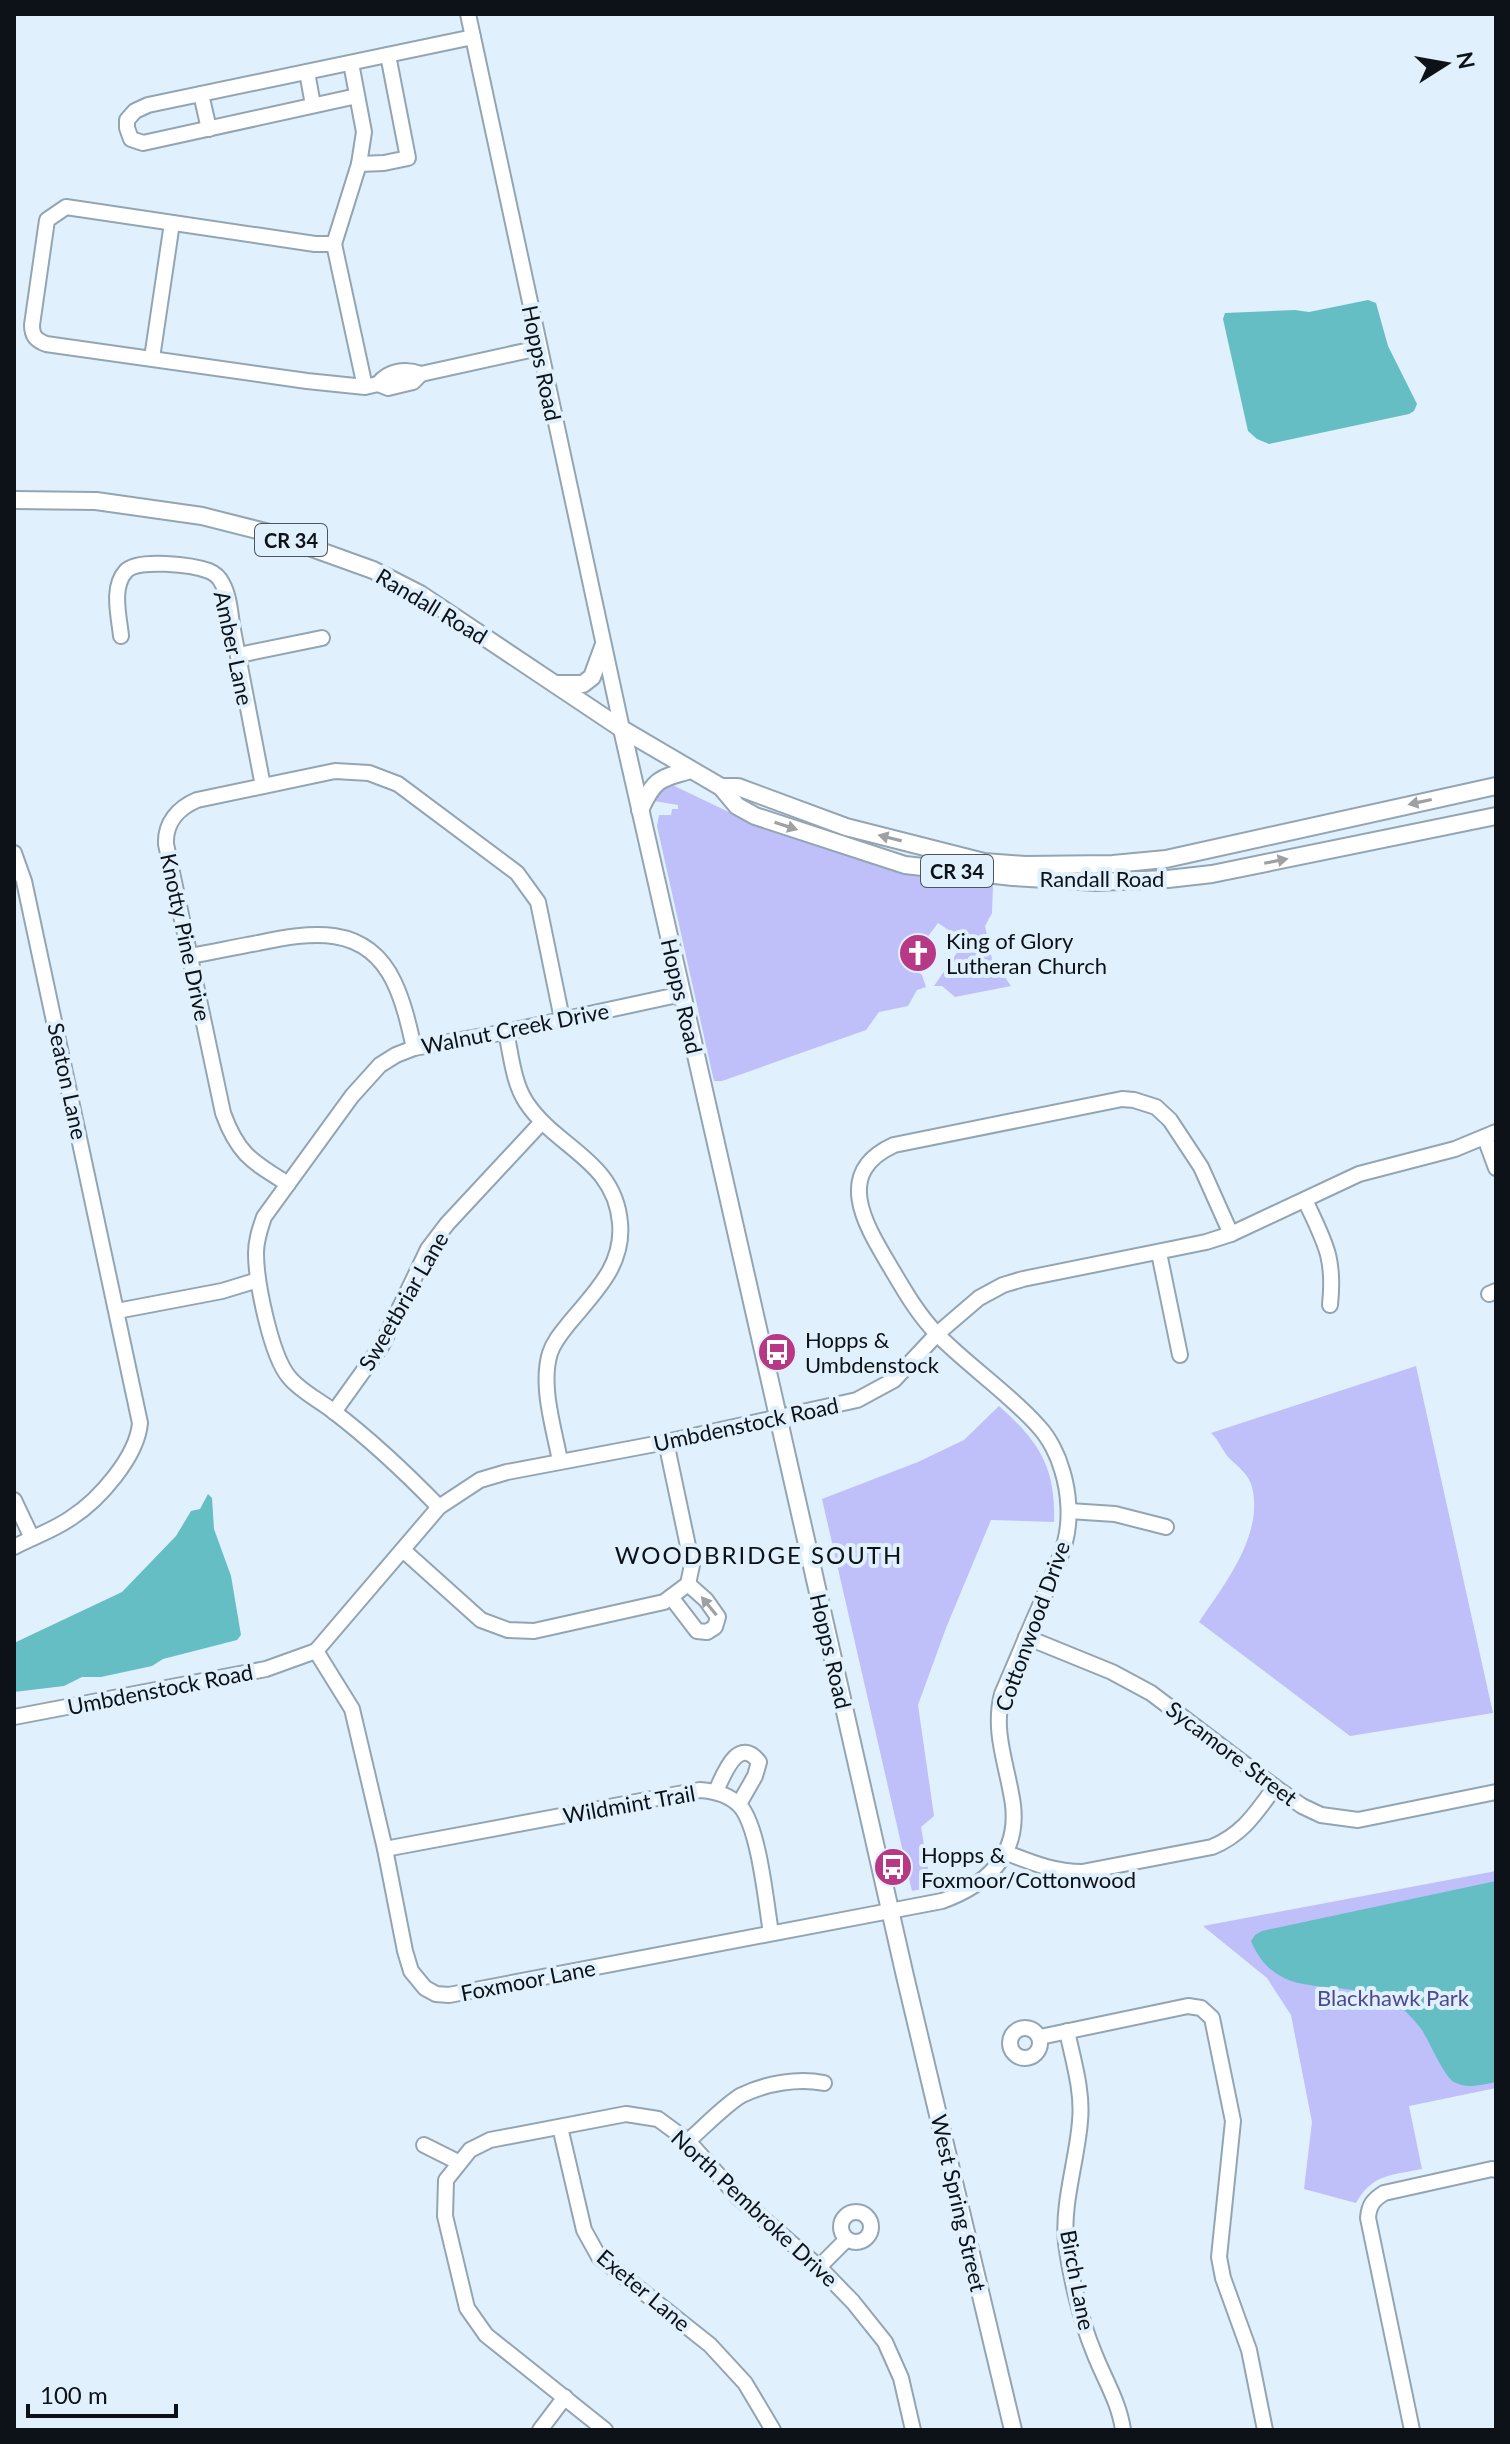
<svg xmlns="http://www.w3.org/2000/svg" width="1510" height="2444" font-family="Lato,sans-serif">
	<rect width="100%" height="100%" fill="#e1f0fd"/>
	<g fill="#bfbffa">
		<polygon points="666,782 756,825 847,856 993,886 992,913 985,926 992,959 1011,986 955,997 942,986 934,986 965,941 938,923 926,939 918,934 901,959 922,975 926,987 917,990 908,1006 879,1012 866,1030 722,1081 714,1081 657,826 659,815 671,815 672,809 678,809 678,805 654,801 652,792"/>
		<path d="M1416,1366L1493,1713L1350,1736L1199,1622C1224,1585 1264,1535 1252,1487C1248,1473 1238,1467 1229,1458C1222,1450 1219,1440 1211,1433Z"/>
		<path d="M999,1406C1038,1441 1056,1466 1054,1522L991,1520L946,1628L918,1705L934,1816L921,1827L931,1887L912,1891L822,1499L918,1462L964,1440Z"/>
		<path d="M1496,1871V2088L1409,2106L1422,2169C1392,2175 1372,2174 1356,2203L1304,2189L1312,2122L1291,2015L1267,1978L1203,1926Z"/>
	</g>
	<g fill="#64bec3">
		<polygon points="1368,300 1376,303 1388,346 1417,404 1414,411 1409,414 1269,444 1257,439 1248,431 1223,319 1225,313 1295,310 1309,312"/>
		<polygon points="208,1494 212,1498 214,1529 231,1576 241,1635 237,1640 163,1659 152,1666 101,1677 82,1677 64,1686 14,1692 14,1643 122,1592 176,1536 191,1511 200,1509"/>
		<path d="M1496,1881V2082C1483,2085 1466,2089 1454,2082C1445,2078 1429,2041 1422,2030C1415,2021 1405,2010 1396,2003C1387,1997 1378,1995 1367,1993C1320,1981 1275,1997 1251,1941L1255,1935L1262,1931Z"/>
	</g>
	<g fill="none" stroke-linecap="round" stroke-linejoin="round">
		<defs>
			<g id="minor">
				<polyline points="468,14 622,729"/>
				<polyline points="307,72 313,105"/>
				<polyline points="201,94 209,129"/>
				<polyline points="357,96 143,143 131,139 127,128 127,120 135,111 148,105 473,37"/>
				<polyline points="359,164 384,163 408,158 388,55"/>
				<polyline points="334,244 359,164 364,132 351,63"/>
				<polyline points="152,358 172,223"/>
				<path d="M378,384C388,371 405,368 421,374L539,348"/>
				<path d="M365,387L334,244H315L66,207L47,220L32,325C32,336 36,340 46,344L307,381L365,387L378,384L388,388L413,382L421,374"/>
				<path d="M121,636C119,616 111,587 126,571C138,558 193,565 209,571C214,573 219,577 222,583C230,597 230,614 233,630C243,682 253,734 263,786"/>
				<polyline points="239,655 322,638"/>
				<path d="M14,853L24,881L140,1423C137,1457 99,1500 71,1518C54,1530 33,1537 14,1547"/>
				<path d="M190,956C213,952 235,947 258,943C310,932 366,923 394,982C404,1003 409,1026 414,1048"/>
				<path d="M506,1032C511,1054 513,1082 526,1102C556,1148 615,1160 620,1223C624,1265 595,1292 570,1322C562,1332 554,1341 550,1353C540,1386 554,1428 560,1461"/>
				<polyline points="1485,1138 1496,1168"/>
				<path d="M288,1184C253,1162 238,1155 223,1113L166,844C165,823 178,808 197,800L335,771L369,773L398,784L517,873L538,902L562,1019"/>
				<path d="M1305,1200C1325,1243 1335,1257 1330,1305"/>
				<polyline points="1159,1253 1180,1355"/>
				<polyline points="1489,1294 1496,1291"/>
				<polyline points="117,1311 222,1291 258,1280"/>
				<polyline points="334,1412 382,1345 428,1249 447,1224 541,1123"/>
				<polyline points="14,1500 32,1538"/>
				<path d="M439,1507C406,1473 371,1440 333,1411C319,1400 300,1391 289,1377C271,1356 256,1282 256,1253C256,1240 260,1229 264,1217L352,1096L380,1065L396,1055L414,1048L506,1032L682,994"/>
				<polyline points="1069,1511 1115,1514 1166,1527"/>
				<polyline points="403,1550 481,1620 508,1630 534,1631 664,1602 688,1584 692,1565 666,1442"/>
				<polyline points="671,1597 697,1631 707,1632 715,1627 718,1617 706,1600 688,1584"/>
				<polyline points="1026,1637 1112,1672 1151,1693 1275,1787 1302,1806 1321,1815 1358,1820 1496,1792"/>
				<path d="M316,1651L352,1709L385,1849L405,1951L411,1971L425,1988L436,1994L449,1995L942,1901C986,1885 1019,1856 1013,1805C1008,1767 992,1733 1002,1694C1016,1662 1029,1630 1043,1599C1050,1580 1060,1561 1065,1542C1071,1520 1069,1492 1062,1470C1058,1455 1049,1438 1039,1427C1008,1392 968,1366 936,1333C917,1313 904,1290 891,1268C866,1226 832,1173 894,1145L1122,1099L1134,1100L1156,1107L1170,1120L1201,1167L1231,1234"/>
				<polyline points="14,1717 266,1669 316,1651 439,1507 480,1480 507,1472 666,1442 857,1400 894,1380 937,1334 979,1298 1003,1285 1023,1279 1206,1242 1231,1234 1359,1174 1455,1149 1496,1132"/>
				<path d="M716,1791C724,1774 738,1735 759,1762L755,1776L739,1804"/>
				<path d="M385,1849L700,1790C714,1791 730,1795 740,1806C759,1827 766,1903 771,1933"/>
				<path d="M1007,1853C1033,1863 1054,1872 1082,1872L1212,1847C1243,1834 1255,1814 1275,1787"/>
				<circle cx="1025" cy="2043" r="15"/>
				<path d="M1067,2031C1073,2060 1083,2091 1080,2121C1077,2161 1062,2203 1066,2243C1070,2275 1081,2321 1093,2350C1103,2377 1119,2401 1123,2430"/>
				<polyline points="1040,2037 1188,2006 1201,2008 1212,2018 1233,2121 1219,2257 1223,2278 1249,2350 1265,2430"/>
				<polyline points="560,2127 584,2230 599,2257 710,2345 745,2383 773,2430"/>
				<path d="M688,2141C702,2129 727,2103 742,2095C767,2083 798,2078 824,2083"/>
				<polyline points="424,2145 458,2162"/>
				<circle cx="856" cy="2227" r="15"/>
				<polyline points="819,2267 847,2239"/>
				<polyline points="540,2430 565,2397"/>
				<polyline points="605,2430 486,2335 467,2308 445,2216 446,2180 470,2150 490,2140 626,2114 658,2119 688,2141 739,2198 819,2267 853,2302 885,2342 901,2378 913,2430"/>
				<path d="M1412,2430L1368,2218C1369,2205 1373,2200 1384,2193L1492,2169L1496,2170"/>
			</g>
			<g id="major">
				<polyline points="14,500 96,501 202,516 273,534 373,570 420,594 622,729 721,787 737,806 755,816 905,865 1013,877 1096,882 1168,879 1212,874 1496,816"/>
				<polyline points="555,684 583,684 592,677 603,647"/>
				<polyline points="622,729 905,1976 1013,2430"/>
				<polyline points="721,787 738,787 846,827 984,862 1025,865 1113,864 1166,859 1496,786"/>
				<path d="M640,810C654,779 660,778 691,770"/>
			</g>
		</defs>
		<use href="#minor" stroke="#93a5b3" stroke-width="18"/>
		<use href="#major" stroke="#93a5b3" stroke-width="20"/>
		<use href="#minor" stroke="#fff" stroke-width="14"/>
		<use href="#major" stroke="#fff" stroke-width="16"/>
	</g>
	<defs><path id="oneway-solid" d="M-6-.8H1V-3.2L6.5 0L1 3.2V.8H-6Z" transform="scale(2)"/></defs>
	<g fill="#9ea0a2">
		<use href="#oneway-solid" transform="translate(1420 802) rotate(168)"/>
		<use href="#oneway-solid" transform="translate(786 826) rotate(18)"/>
		<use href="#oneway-solid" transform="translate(890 838) rotate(-166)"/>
		<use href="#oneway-solid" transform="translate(1276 861) rotate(-11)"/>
		<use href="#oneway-solid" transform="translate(709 1606) rotate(-129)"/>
	</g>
	<defs>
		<symbol id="church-disc" viewBox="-11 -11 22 22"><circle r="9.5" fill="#b73885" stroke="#e1f0fd"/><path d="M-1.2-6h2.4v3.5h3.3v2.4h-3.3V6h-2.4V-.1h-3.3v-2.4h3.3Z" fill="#fff"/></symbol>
		<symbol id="bus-disc" viewBox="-11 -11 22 22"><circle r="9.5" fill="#b73885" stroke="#e1f0fd"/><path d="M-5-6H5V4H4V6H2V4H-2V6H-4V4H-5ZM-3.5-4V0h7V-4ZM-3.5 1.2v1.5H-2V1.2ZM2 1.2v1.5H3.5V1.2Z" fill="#fff"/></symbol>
	</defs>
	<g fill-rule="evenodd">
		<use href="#church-disc" x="896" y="931" width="44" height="44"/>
		<use href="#bus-disc" x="755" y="1330" width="44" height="44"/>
		<use href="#bus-disc" x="871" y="1845" width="44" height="44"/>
	</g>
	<g text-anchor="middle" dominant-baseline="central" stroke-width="8" stroke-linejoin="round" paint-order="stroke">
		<g fill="#e1f0fd" stroke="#4c555c" stroke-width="2">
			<rect x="255" y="524" width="72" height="32" rx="6"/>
			<rect x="921" y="855" width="72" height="32" rx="6"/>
		</g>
		<g font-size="20" font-weight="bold" fill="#0c1217">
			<text x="291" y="540">CR 34</text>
			<text x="957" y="871">CR 34</text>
		</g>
		<g font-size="22" fill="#0c1217" stroke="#e1f0fd">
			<text transform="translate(542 363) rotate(78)">Hopps Road</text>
			<text transform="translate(432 606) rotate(31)">Randall Road</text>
			<text transform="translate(234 648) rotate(78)">Amber Lane</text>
			<text x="1102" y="878">Randall Road</text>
			<text transform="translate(186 937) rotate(78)">Knotty Pine Drive</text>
			<text transform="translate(682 996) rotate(77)">Hopps Road</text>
			<text transform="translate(515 1028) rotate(-11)">Walnut Creek Drive</text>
			<text transform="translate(68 1081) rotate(78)">Seaton Lane</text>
			<text transform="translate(403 1301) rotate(-60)">Sweetbriar Lane</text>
			<text transform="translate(746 1424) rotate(-12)">Umbdenstock Road</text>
			<text transform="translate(1032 1626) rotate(-70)">Cottonwood Drive</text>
			<text transform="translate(831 1651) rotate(77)">Hopps Road</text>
			<text transform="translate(160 1689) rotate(-11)">Umbdenstock Road</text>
			<text transform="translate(1232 1753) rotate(37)">Sycamore Street</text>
			<text transform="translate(629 1804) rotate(-10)">Wildmint Trail</text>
			<text transform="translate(528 1980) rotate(-11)">Foxmoor Lane</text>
			<text transform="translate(959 2203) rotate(77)">West Spring Street</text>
			<text transform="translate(755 2208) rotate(43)">North Pembroke Drive</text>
			<text transform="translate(1078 2280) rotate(79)">Birch Lane</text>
			<text transform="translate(644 2290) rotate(40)">Exeter Lane</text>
		</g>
		<g font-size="22" fill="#0c1217" stroke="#e1f0fd" text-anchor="start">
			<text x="946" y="940">King of Glory<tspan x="946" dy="25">Lutheran Church</tspan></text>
			<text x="805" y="1339">Hopps &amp;<tspan x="805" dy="25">Umbdenstock</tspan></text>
			<text x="921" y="1854">Hopps &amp;<tspan x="921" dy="25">Foxmoor/Cottonwood</tspan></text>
		</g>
		<g font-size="22" fill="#4e4891" stroke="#e1f0fd">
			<text x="1393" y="1997">Blackhawk Park</text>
		</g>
		<g font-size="24" letter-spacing="2" fill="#0c1217" stroke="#e1f0fd">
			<text x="759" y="1554">WOODBRIDGE SOUTH</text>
		</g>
	</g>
	<rect width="1510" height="2444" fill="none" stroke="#0c1217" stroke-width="32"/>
	<g transform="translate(1446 64) rotate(79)" stroke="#e1f0fd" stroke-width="6" paint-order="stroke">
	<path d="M0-6L14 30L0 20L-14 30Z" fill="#0c1217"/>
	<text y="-12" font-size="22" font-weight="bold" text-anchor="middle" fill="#0c1217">N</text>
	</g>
	<path d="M28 2404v12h148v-12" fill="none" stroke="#0c1217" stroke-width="4"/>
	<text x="40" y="2404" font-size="24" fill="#0c1217" stroke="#e1f0fd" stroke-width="6" paint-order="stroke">100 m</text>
</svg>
